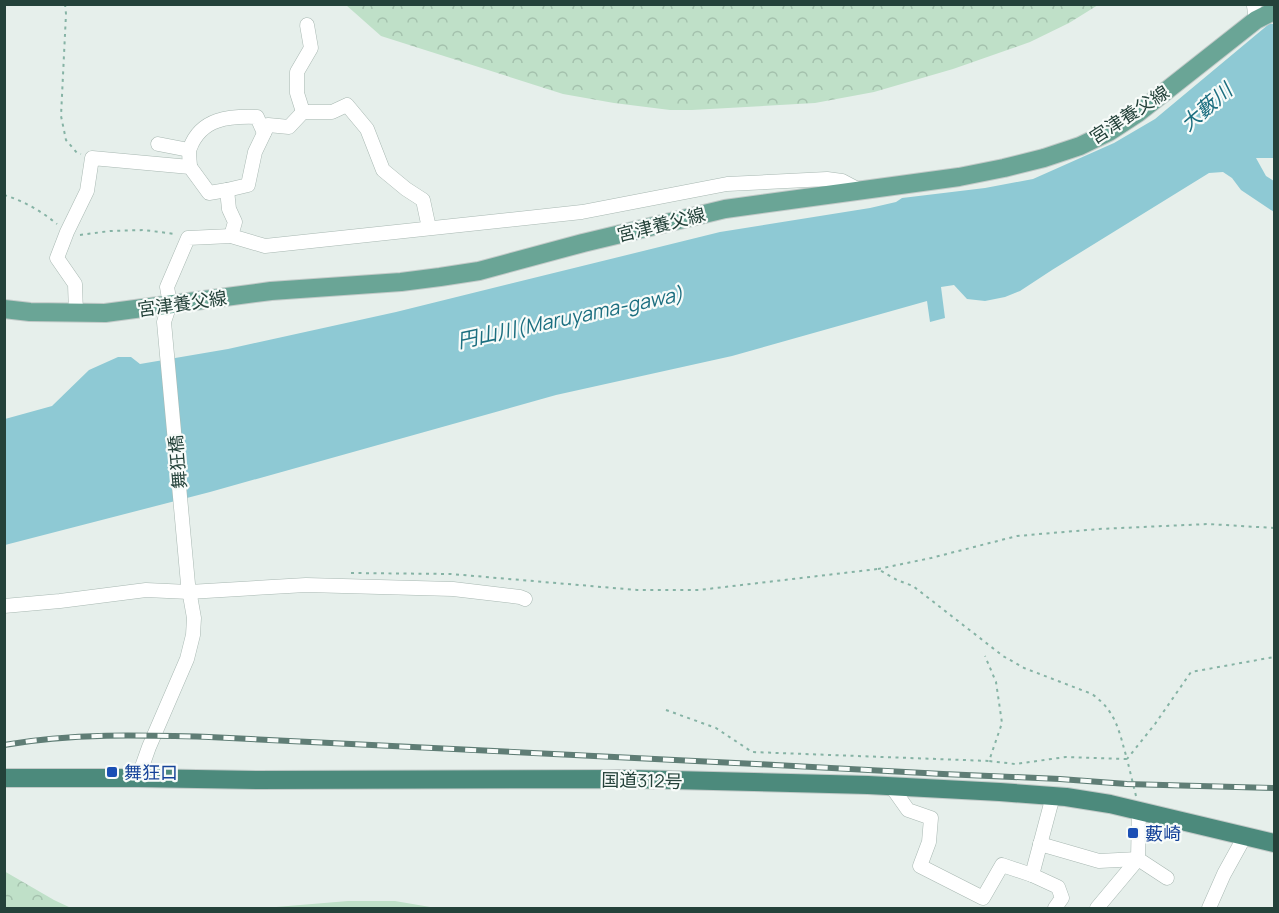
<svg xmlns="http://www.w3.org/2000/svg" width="1279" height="913" font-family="Manrope,'Noto Sans JP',sans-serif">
	<defs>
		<pattern id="forest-crowns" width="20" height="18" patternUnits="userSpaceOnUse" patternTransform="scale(1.5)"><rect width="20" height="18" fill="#bfe0c8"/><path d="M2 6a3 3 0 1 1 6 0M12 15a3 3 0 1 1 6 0" fill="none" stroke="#a4c1ad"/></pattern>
	</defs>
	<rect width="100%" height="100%" fill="#e6efeb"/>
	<g fill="url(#forest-crowns)">
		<polygon points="346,5 1098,5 1069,23 1030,42 953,69 874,92 815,103 692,110 670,110 614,103 563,94 381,36"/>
		<polygon points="4,871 54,900 71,908 5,908"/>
		<polygon points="348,901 395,901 436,908 264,908"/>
	</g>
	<polygon fill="#8ec9d4" points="1269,24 1274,24 1274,158 1256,158 1266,176 1274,181 1274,212 1241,190 1232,178 1223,172 1209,173 1052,270 1020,291 1005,297 985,301 967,299 954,285 941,287 945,318 930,322 927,301 732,356 556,395 210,492 5,545 5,419 52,406 89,370 118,357 131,357 140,364 228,349 396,312 720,232 870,208 896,202 902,198 985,188 1033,179 1114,143 1155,119"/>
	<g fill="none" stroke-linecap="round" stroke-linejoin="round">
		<defs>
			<g id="minor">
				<polyline points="1255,4 1254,6 1256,20"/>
				<polyline points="303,112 297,93 297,72 311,48 307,25"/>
				<polyline points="158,144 189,150"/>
				<path d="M190,167C190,161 188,153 190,148C201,118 229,116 257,117L264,133"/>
				<polyline points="227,190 248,185 255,152 268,125 289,127 303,112 332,112 347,105 367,129 383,170 406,189 423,200 429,228"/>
				<polyline points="76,313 75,284 57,258 67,232 87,191 92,158 190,167 209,193 227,190 229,209 235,222 231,236"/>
				<polyline points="4,606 60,601 146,590 189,592 306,585 453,589 520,597 525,599"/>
				<polyline points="138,778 149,747 187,659 193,635 194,618 188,584 164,322 170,304 167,287 188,238 231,236 265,246 582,212 727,184 827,179 842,181 861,191"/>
				<polyline points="891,786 908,810 931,818 929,842 920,866 983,898 1002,865 1032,875"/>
				<polyline points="1053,796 1032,875 1058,887 1062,898 1055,908"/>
				<polyline points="1040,844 1099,861 1138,859 1167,878"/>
				<polyline points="1097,908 1138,859 1139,811"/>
				<polyline points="1209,908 1224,874 1245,836"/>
			</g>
			<polyline id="primary" points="4,309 30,312 105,313 271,291 401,282 440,277 479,271 583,243 725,209 959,177 1004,168 1044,158 1080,146 1109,132 1138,113 1256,20 1274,11"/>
			<polyline id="trunk" points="4,778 138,778 256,780 632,779 868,785 1000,792 1066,797 1110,804 1274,843"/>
		</defs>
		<use href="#minor" stroke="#a8b8b2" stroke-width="15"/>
		<use href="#primary" stroke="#c2cac8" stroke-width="20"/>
		<use href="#trunk" stroke="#c2cac8" stroke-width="20"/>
		<g stroke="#86b3a5" stroke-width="2" stroke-dasharray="3 4.5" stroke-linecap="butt">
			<polyline points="65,4 66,14 61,116 66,140 77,153 81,154"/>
			<path d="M4,195C24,201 41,211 57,224"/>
			<polyline points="80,235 110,231 144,230 175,234"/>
			<polyline points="878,569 931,558 1017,536 1099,529 1208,524 1274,528"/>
			<path d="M351,573L451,574L637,590H699L878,569L897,580L913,586L1003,656L1024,668L1092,694C1117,712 1119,732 1127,759L1066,757L1015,764L989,761L1002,723L996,682L985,656"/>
			<polyline points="666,710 716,728 752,752 989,761"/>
			<polyline points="1136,796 1127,759 1155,724 1191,672 1274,657"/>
		</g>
		<use href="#minor" stroke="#fff" stroke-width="14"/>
		<use href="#primary" stroke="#6aa596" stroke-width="18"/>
		<use href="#trunk" stroke="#4c8a7c" stroke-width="18"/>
		<defs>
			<path id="rail" d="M4,745C72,733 141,735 209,737L756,764L943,774L1060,779L1127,784L1274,788"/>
		</defs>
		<use href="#rail" stroke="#5f7d75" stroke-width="6"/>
		<use href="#rail" stroke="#f7fbf9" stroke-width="4" stroke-dasharray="11" stroke-linecap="butt"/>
	</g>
	<g fill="#1a4fb4" stroke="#f7fbf9" stroke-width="2">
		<rect x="106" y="766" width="12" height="12" rx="3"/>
		<rect x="1127" y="827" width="12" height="12" rx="3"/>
	</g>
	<g text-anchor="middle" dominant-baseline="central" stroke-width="4.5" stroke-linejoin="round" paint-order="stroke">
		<g font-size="18" fill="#24423a" stroke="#f7fbf9">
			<text transform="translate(1129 114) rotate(-33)">宮津養父線</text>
			<text transform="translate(661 224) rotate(-14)">宮津養父線</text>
			<text transform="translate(182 303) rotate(-8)">宮津養父線</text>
			<text transform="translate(177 462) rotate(-95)">舞狂橋</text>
			<text transform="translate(642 780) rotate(1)">国道312号</text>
		</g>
		<g font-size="18" fill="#164399" stroke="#f7fbf9" text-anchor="start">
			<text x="124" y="772">舞狂口</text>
			<text x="1145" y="833">藪崎</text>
		</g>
		<g font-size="20" font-style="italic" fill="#1c6f80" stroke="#f7fbf9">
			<text transform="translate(1206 107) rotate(-41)">大藪川</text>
			<text transform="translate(570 317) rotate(-12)">円山川(Maruyama-gawa)</text>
		</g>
	</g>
	<rect width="1279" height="913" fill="none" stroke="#24423a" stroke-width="12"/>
</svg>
